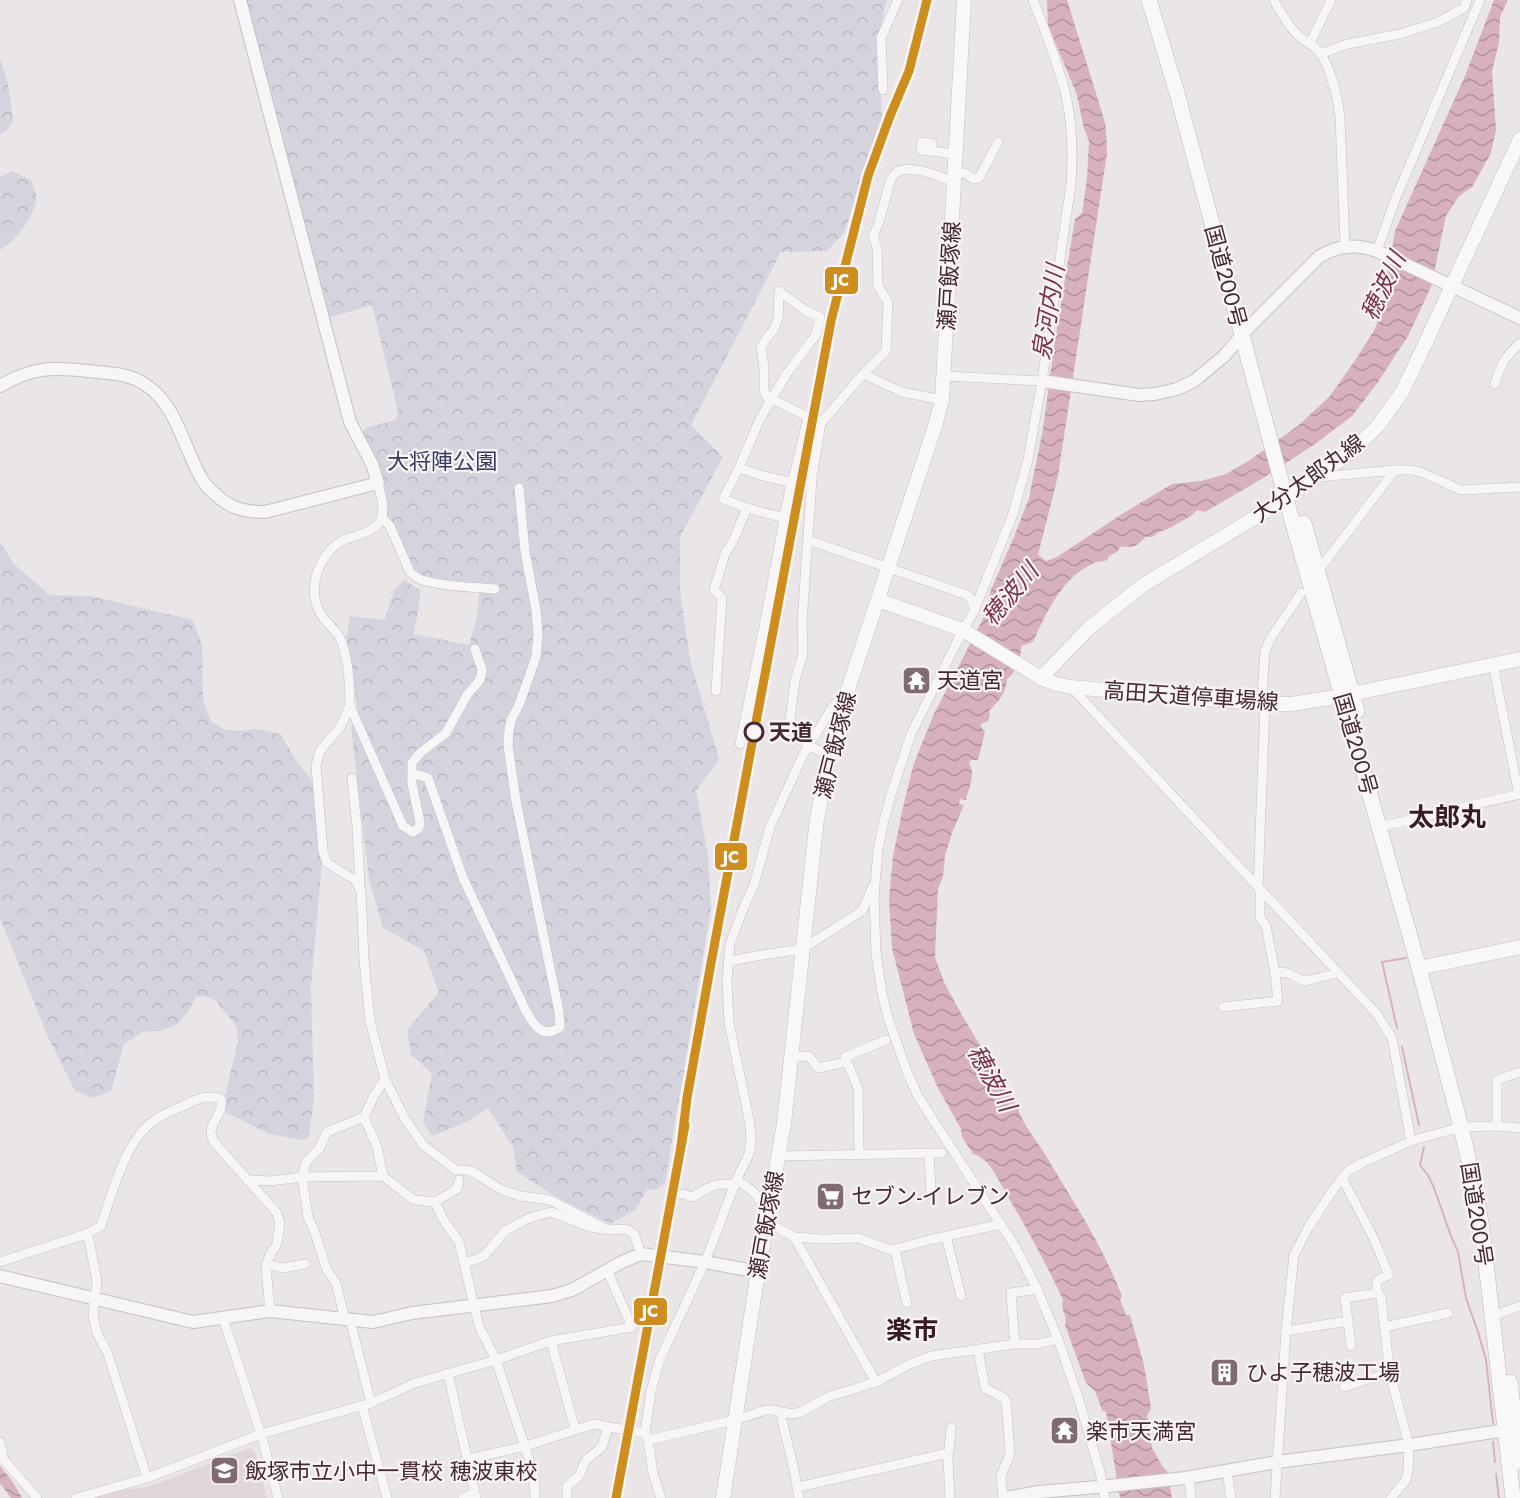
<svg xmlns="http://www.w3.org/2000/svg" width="1520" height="1498" font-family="Jost,'Noto Sans JP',sans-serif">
	<defs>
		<pattern id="forest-crowns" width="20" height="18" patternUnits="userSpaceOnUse" patternTransform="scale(1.5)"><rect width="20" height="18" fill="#d5d4de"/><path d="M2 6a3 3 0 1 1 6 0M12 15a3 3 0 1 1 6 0" fill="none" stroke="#b8b6bf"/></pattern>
		<pattern id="water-waves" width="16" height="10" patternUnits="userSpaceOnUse" patternTransform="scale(1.5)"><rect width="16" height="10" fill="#d7b2be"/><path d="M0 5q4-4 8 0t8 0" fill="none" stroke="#b0919b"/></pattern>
	</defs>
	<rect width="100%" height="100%" fill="#eae5e7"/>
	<polygon fill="#e0d5d8" points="250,1448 255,1452 267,1498 90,1498 114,1491 148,1487"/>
	<g fill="url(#forest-crowns)">
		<polygon points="244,0 887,0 878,38 882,121 844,233 827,251 781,252 691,425 723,457 680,537 680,590 690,660 719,759 696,791 708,855 711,909 665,1183 657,1189 647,1190 635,1210 610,1224 555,1196 517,1172 513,1147 488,1108 469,1121 432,1136 423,1122 432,1073 411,1055 407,1030 439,992 424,951 383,928 369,879 351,728 357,704 346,638 350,616 385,620 394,590 404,580 421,591 414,634 469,645 477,617 480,585 424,577 414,572 398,533 386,515 361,434 366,428 396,420 398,411 372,305 328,318"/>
		<polygon points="0,59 8,83 13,121 6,131 0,134"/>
		<path d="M12,171L31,180C32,184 35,189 36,194C39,212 15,242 0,250V177Z"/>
		<polygon points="0,542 14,564 50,595 91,596 193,620 202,645 203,700 211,721 223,729 235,731 259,729 280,734 297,762 319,789 324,809 326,829 322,863 311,986 314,1097 309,1137 302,1140 269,1134 227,1113 223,1104 238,1041 237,1027 216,1001 205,996 196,997 190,1008 178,1024 163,1030 143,1032 124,1044 111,1091 93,1098 75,1091 48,1037 0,918"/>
	</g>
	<g fill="url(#water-waves)">
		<path d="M1047,0H1067L1104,119L1106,129L1107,153L1058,476L1038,555L1046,561L1057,557L1122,514L1172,484L1201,481L1226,474L1250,460L1299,425L1330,396L1356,359L1375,329L1386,295L1388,270L1395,231L1465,76L1494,0H1508L1500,17L1499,42L1492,71L1496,130L1491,153L1472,187L1459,196L1446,216L1431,287L1408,336L1378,382L1352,416L1315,444L1263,478L1205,512L1197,510L1191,516L1168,529L1159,532L1152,537H1146C1133,549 1136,546 1120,547L1117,552L1109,556L1107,560C1102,562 1098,561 1094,563C1061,578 1047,612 1033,642L1021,646C1021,659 1017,671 1007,679C1006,693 999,701 989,711L990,715L988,721L981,724V727L985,732L978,760H971L969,763C976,774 969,787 966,800L960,799L959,804L964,805L952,833L945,856L943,877L938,889L935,957L944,982L963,1017L1017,1106C1021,1122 1036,1140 1045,1154C1072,1200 1103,1246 1122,1296L1120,1299L1126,1315H1130L1144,1365L1151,1408L1147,1416L1152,1448L1163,1467L1167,1471L1172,1498H1120L1106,1412L1102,1410L1095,1391L1086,1383L1065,1325C1068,1316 1060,1309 1063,1300C1043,1256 1018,1214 994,1172C989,1164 982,1156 973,1154L962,1137L961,1129L937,1086L914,1034L892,948L889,899L893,856L903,807L914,763L933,716L987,611L990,592L1014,537L1029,498L1043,429L1055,340L1075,219L1082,213L1087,178L1089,141L1084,129L1077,95L1048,25Z"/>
		<polygon points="0,1466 12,1481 22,1498 11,1498 0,1483"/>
	</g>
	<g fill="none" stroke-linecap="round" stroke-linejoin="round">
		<g stroke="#d7b2be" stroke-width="2">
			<polyline points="1397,1028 1382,962 1406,958"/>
			<polyline points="1402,1047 1419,1125"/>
			<polyline points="1424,1147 1420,1165 1428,1175 1434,1188 1451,1236 1458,1252 1466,1298 1478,1332 1486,1360 1493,1423"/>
			<polyline points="1493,1442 1495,1462"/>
			<polyline points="1496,1474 1499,1498"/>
		</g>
		<defs>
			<g id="minor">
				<path d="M1033,0C1045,30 1057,61 1065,92C1073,122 1073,153 1071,184L1042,381L1028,459L1013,514L973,613L963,630L911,734L892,791L883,825L878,850L874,896L876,953L882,993L888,1018L908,1074L919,1098L1016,1248L1037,1289L1058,1339L1078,1397L1100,1472L1105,1498"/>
				<path d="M1274,0C1279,10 1290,28 1298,35C1305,42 1314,45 1320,53C1331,67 1338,100 1340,116L1345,246"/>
				<polyline points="1310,43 1331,0"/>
				<polyline points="1320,54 1348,44 1400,34 1438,22 1464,8 1467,0"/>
				<polyline points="883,90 881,38 898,0"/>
				<polyline points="931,151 932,143 922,142 921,150 955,154"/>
				<polyline points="954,173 965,173 973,179 979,178 998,142"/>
				<polyline points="1377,251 1395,200 1480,0"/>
				<polyline points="863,374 902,392 942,400"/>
				<polyline points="944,376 1042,381"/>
				<path d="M1495,384C1501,364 1504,358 1520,343"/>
				<polyline points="772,399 808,417 794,475"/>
				<polyline points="770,403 764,391 764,367 761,348 766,339 774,329 778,318 779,291 806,311 820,317 816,335 787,373 760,419 739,468 763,476 791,482 794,475 812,478"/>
				<polyline points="739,468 723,499 747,508 784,518"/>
				<polyline points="1319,477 1395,470 1411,470 1423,473 1461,490 1520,487"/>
				<path d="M378,483C380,493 386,509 381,519C375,534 355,534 342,541C330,547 322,560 317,573C312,589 314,607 325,620C330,626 336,631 340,638C348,657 350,686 350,706L403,826L413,832L419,828L420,822L412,784V778L415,774L428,778L463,878L526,1011C533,1024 543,1040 560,1027L559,1012L516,801L508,745L509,730L511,720L519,705L536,657L538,635L536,610L525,551L519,488"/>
				<path d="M381,520L385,521L390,526L410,572C414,575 417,579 422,580C445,587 472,587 495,589"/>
				<polyline points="808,540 967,595 971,599 975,609"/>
				<polyline points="1322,566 1395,470"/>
				<polyline points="1493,664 1519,795"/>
				<polyline points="1071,687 1376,1013 1392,1038 1411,1141"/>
				<polyline points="716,691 722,598 714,590 725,554 733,541 747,508"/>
				<polyline points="350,706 340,727 320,751 316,766 323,851 327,863 355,880 361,891 364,960 370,1021 385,1079 404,1117 423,1145 456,1170 467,1170 475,1173 500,1189 520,1196 550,1200 608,1230 626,1229 634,1234 641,1254"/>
				<polyline points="740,744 765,621 791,482"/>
				<path d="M808,746L805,735L789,727L795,681L803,653L802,623L812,478L821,423L863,374L886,351L888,302L878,286L877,248L873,236L878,225L891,179C894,175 896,171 902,170C916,166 939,177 953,181"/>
				<polyline points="808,746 830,755"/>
				<polyline points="352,778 357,827 360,885"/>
				<polyline points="412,778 412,763 420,753 446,733 467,695 480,680 482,670 475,649"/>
				<polyline points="1379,827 1520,794"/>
				<polyline points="1258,888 1265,704 1262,693 1265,651 1272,636 1301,593"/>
				<polyline points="1260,890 1260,917 1266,926 1275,973"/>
				<polyline points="728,962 750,957 802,949 862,911 873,886"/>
				<path d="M1223,1007L1278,1001L1275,973C1290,970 1293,978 1306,981L1338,973"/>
				<polyline points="791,1057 809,1056 818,1068 847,1062"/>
				<polyline points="364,1117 377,1147 383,1176"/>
				<polyline points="1497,1126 1497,1080 1520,1072"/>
				<polyline points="929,1154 931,1193"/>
				<polyline points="859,1155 858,1088 845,1057 886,1040"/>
				<polyline points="778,1156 942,1153"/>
				<path d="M1342,1178L1373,1237L1389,1275L1378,1280C1375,1286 1378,1293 1381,1298L1390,1374L1409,1445L1408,1472L1406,1480L1391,1498"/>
				<polyline points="247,1180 270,1181 302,1177 383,1176 414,1200 435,1202 443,1219 459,1242 479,1326 496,1360 534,1474 535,1498"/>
				<path d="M736,1181C754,1188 759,1198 767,1214"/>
				<path d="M682,1194L693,1197C709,1188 715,1181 734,1185"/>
				<polyline points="435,1202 457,1189 459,1180"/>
				<polyline points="767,1222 794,1237 821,1239 858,1238 891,1250 929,1240 1001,1224"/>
				<polyline points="86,1234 89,1240 97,1281 93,1315 97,1333 108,1354 147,1478"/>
				<polyline points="946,1236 961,1296"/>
				<polyline points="794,1237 876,1382"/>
				<polyline points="895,1249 902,1282 907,1303"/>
				<path d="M0,1262L86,1234L101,1226C112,1194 124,1144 152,1122C162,1114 174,1110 185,1105C196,1099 208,1094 221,1099C223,1116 212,1119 211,1132C211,1133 213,1141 214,1142L277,1213L280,1223L277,1244L270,1255L266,1266L270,1311"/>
				<polyline points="464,1263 474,1260 484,1256 505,1231 529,1218 551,1212 590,1227 603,1229"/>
				<polyline points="267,1264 282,1268 305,1264"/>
				<polyline points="1492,1315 1501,1313 1520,1306"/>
				<polyline points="223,1318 261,1434 278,1498"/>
				<polyline points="345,1319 336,1283 326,1268 315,1233 308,1217 302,1177 306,1162 319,1149 327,1132 364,1117 374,1096 385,1079"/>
				<polyline points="350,1320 371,1403"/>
				<polyline points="1384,1327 1448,1313"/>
				<polyline points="1286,1331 1348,1321"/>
				<polyline points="551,1341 575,1429"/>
				<polyline points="1015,1344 1011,1293 1037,1289"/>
				<polyline points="1351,1346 1345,1298 1378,1293"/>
				<polyline points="978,1349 985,1388 1004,1398 1006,1401 1010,1452 1008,1459 1001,1476 1003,1498"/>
				<polyline points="448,1373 476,1498"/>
				<polyline points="1344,1387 1378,1376 1390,1374"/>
				<polyline points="362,1405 387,1498"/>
				<polyline points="782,1413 782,1420 794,1470 799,1498"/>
				<polyline points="648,1440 735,1420 766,1410 773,1410 792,1414 801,1412 828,1397 876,1382 910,1364 932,1356 1015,1344 1038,1344 1058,1339"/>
				<polyline points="0,1442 4,1460 37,1498"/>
				<polyline points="946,1456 949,1452 951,1428"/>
				<polyline points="468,1459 526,1446 594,1424 608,1427 645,1433"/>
				<polyline points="1227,1471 1231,1498"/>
				<polyline points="1189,1477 1191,1498"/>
				<polyline points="798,1487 944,1454 948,1459 950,1498"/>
				<polyline points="76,1498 147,1478 261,1434 371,1403 415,1383 496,1360 551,1341 632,1327 607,1270"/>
				<polyline points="463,1498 475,1493"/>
				<polyline points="567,1498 567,1486 579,1476 586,1460 602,1447 608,1427"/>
				<polyline points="661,1498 653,1473 648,1440 645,1433 651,1391 660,1359 705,1262 736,1181 749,1154 751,1144 750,1124 729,1023 727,981 730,944 743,909 754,885 770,827 803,755 833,706 839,701 845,699"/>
				<polyline points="1275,1498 1286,1331 1294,1255 1308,1228 1333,1190 1348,1171 1360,1164 1411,1141 1461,1127 1497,1126 1520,1128"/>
			</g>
			<g id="tertiary">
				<path d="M1042,381L1139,395L1155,394L1177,389L1194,381L1224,356L1249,327L1320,256C1340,245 1355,244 1377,251L1520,318"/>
				<path d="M0,386C33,367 51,367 88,371C106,373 125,373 141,382C177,401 183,449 203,481C208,489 215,494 222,500C226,502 230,506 234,507C244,511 255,512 265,512L378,483L372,464L350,422L240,0"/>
				<polyline points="0,1276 193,1322 270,1311 373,1322 412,1313 552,1296 572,1290 622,1262 641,1254 705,1262 758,1272"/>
				<polyline points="1005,1498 1039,1492 1109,1486 1185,1478 1277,1462 1409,1445 1512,1429"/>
			</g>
			<g id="secondary">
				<polyline points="878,600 963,630 1041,678 1056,684 1071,687 1265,704 1291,704 1342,696 1520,659"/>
				<polyline points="1041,678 1089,628 1143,585 1286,499 1295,491 1347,455 1377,427 1402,392 1418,359 1520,139"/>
				<polyline points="1419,968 1520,947"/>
				<polyline points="723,1498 758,1272 784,1123 817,818 830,755 845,699 935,426 942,400 964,0"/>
			</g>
			<g id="trunk">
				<polyline points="1149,0 1177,93 1286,499 1419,968 1461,1127 1475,1188 1482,1229 1513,1498"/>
				<polyline points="1304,523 1357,711"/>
				<polyline points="1510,1382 1520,1462"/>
			</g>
		</defs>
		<use href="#minor" stroke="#c7c1c3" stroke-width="10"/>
		<use href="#tertiary" stroke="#c7c1c3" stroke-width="14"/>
		<use href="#secondary" stroke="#c7c1c3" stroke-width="15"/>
		<use href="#trunk" stroke="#bfb7b9" stroke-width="16"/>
		<use href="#minor" stroke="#f7f5f5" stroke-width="9"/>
		<use href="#tertiary" stroke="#f7f5f5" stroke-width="12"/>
		<use href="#secondary" stroke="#f8f8f8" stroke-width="14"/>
		<use href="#trunk" stroke="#f8f8f8" stroke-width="15"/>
		<defs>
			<g id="rail-1">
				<polyline points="681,1146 687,1098 711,963 831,321 868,176 890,116 909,71 927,0"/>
				<polyline points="616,1498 685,1125"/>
			</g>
		</defs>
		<use href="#rail-1" stroke="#f9f4f5" stroke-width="14"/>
		<use href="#rail-1" stroke="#cd8e1e" stroke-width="9"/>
	</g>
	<defs>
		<symbol id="temple-square" viewBox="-11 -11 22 22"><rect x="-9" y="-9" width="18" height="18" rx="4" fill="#7f6b70" stroke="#f9f4f5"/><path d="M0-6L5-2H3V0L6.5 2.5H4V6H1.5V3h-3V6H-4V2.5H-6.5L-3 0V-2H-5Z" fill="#fff"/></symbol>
		<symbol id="supermarket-square" viewBox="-11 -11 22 22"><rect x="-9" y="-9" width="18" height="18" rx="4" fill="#7f6b70" stroke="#f9f4f5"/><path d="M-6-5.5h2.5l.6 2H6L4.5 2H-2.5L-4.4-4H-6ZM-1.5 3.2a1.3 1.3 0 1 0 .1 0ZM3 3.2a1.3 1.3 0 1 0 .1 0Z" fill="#fff"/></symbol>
		<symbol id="building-square" viewBox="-11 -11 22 22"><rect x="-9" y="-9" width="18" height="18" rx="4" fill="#7f6b70" stroke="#f9f4f5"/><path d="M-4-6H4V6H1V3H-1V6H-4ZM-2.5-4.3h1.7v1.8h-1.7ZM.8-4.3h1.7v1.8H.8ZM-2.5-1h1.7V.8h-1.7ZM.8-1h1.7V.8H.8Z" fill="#fff"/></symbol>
		<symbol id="school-square" viewBox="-11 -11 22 22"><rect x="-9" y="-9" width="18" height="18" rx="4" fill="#7f6b70" stroke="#f9f4f5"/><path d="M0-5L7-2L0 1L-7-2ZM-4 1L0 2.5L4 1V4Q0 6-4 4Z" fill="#fff"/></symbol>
	</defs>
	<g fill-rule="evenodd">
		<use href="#temple-square" x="900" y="664" width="33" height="33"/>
		<use href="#supermarket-square" x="814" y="1180" width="33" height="33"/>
		<use href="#building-square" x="1208" y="1356" width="33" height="33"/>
		<use href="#temple-square" x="1048" y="1414" width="33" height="33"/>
		<use href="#school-square" x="208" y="1454" width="33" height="33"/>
	</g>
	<circle fill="#f9f4f5" stroke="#462930" stroke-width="3" cx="754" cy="732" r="9"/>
	<g text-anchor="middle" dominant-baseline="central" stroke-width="4.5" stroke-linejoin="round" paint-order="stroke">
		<g font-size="22" fill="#462930" stroke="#f9f4f5">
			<text transform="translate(949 276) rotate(-87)">瀬戸飯塚線</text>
			<text transform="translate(1226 276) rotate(75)">国道200号</text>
			<text transform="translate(1308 478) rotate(-36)">大分太郎丸線</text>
			<text transform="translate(1191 696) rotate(4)">高田天道停車場線</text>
			<text transform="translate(1356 744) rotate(74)">国道200号</text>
			<text transform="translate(835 745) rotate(-76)">瀬戸飯塚線</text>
			<text transform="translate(1477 1214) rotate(81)">国道200号</text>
			<text transform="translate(766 1225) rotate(-80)">瀬戸飯塚線</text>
		</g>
		<g font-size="22" fill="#353863" stroke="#f9f4f5">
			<text x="442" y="461">大将陣公園</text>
		</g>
		<g font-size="22" fill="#462930" stroke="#f9f4f5" text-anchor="start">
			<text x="937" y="680">天道宮</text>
			<text x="851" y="1196">セブン-イレブン</text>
			<text x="1246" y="1372">ひよ子穂波工場</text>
			<text x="1086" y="1431">楽市天満宮</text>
			<text x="245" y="1471">飯塚市立小中一貫校 穂波東校</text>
		</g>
		<g font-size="22" font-weight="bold" fill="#462930" stroke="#f9f4f5" text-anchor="start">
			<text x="769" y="732">天道</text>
		</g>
		<g font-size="24" font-style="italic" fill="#7e3048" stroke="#f9f4f5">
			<text transform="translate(1383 286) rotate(-65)">穂波川</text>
			<text transform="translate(1048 312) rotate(-81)">泉河内川</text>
			<text transform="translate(1010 594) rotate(-50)">穂波川</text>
			<text transform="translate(992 1078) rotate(61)">穂波川</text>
		</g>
		<g font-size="26" font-weight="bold" fill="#371b21" stroke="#f9f4f5">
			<text x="1447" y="817">太郎丸</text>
			<text x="912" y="1330">楽市</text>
		</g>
	</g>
	<g stroke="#f9f4f5" stroke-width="2">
		<rect x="824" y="266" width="35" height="29" rx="6" fill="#cd8e1e"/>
		<rect x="714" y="842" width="34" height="29" rx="6" fill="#cd8e1e"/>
		<rect x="633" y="1297" width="35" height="29" rx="6" fill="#cd8e1e"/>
	</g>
	<g font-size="16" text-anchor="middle" font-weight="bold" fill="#fff">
		<text x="841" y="286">JC</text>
		<text x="731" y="863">JC</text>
		<text x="650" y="1317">JC</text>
	</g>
</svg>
